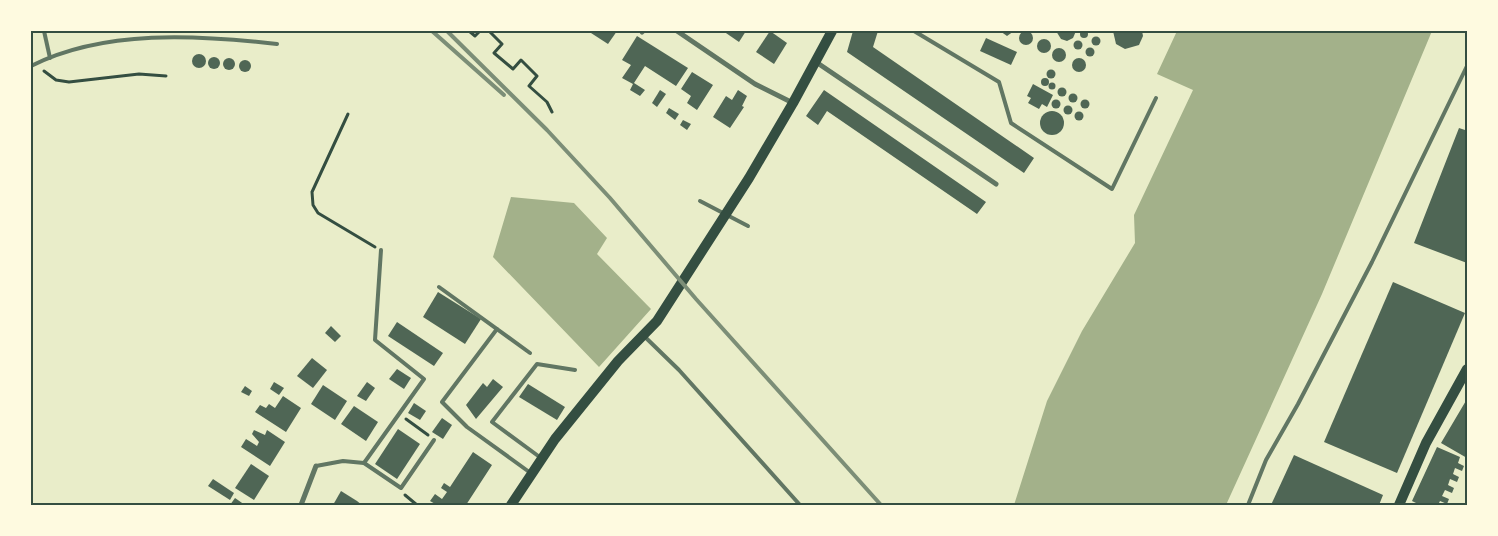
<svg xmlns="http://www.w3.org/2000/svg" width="1498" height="536" font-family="'Source Sans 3',sans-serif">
	<rect width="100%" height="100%" fill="#e9edc9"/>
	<g fill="#a3b18a">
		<polygon points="1177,31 1432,31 1322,294 1226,505 1014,505 1047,401 1082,331 1135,243 1134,215 1193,90 1157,74"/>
		<polygon points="511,197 574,203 607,238 597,254 651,309 599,367 493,257"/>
	</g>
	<g fill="#4f6655">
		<circle cx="1084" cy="34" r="4"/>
		<circle cx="1026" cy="38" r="7"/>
		<polygon points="592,31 617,31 608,44 591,33"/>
		<polygon points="723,31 746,31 739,42"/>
		<polygon points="770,31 787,43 774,64 756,52"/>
		<polygon points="853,31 878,31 873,47 1034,158 1024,173 847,52"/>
		<polygon points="1000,31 1014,31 1007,36"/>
		<polygon points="1056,31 1076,31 1073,38 1067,41 1061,39"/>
		<polygon points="1113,31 1142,31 1143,36 1139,45 1125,49 1116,44"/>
		<polygon points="637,36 688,68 676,86 645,66 634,83 645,90 640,96 630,90 633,84 622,78 631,65 622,60"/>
		<circle cx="1096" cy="41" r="4.5"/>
		<polygon points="986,38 1017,52 1011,65 980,51"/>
		<circle cx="1044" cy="46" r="7"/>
		<circle cx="1078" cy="45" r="4.5"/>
		<circle cx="1090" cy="52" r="4.5"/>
		<circle cx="1059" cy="55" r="7"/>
		<circle cx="199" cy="61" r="7"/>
		<circle cx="214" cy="63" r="6"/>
		<circle cx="1079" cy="65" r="7"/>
		<circle cx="229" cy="64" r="6"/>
		<circle cx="245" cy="66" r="6"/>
		<circle cx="1051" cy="74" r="4.5"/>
		<polygon points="692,72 713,85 697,110 687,103 691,96 681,89"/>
		<circle cx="1045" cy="82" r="4"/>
		<circle cx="1052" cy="86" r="3.5"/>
		<polygon points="1033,84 1053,95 1047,107 1042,104 1039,109 1028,103 1031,98 1027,96"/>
		<circle cx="1062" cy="92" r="4.5"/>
		<polygon points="660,90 666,94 657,107 652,103"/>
		<polygon points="738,90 747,96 742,106 744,107 730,128 713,117 726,96 732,100"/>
		<polygon points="824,90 986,202 977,214 827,111 818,125 806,116"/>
		<circle cx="1073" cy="98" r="4.5"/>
		<circle cx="1056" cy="104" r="4.5"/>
		<circle cx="1085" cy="104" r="4.5"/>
		<circle cx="1068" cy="110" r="4.5"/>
		<polygon points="669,108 679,114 675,120 666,113"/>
		<circle cx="1079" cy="116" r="4.5"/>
		<circle cx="1052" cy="123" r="12"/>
		<polygon points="683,120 691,124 687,130 680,125"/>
		<polygon points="1467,126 1467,263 1414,243 1459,128 1465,130"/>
		<polygon points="1393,282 1465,313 1397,473 1324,442"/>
		<polygon points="438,292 481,319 465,344 423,317"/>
		<polygon points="397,322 443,353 434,366 388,336"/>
		<polygon points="331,326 341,336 335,342 325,333"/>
		<polygon points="312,358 327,370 313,388 297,376"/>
		<polygon points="397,369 411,378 404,389 389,379"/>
		<polygon points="493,379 503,387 476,419 466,405 483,383 487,387"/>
		<polygon points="274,382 284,388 279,395 270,389"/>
		<polygon points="367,382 375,388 366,401 357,396"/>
		<polygon points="528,384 565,407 557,420 519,397"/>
		<polygon points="323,385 347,401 335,420 311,404"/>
		<polygon points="245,386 252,391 249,396 241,392"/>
		<polygon points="283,396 301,408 286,432 255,412 260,405 266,408 269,404 275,408"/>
		<polygon points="1467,399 1467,447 1465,450 1467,458 1441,443"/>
		<polygon points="414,403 426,411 420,420 408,413"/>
		<polygon points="354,406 378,422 366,441 341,424"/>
		<polygon points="442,418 452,425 443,439 432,432"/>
		<polygon points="398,429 420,444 397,479 375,464"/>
		<polygon points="254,430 265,435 267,430 285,442 270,466 241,447 246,439 257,446 259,442 252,434"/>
		<polygon points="1437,447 1460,457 1458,463 1464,466 1462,471 1455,468 1453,474 1459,477 1457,482 1450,479 1448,485 1454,488 1452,493 1445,490 1442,496 1449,499 1447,504 1440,501 1438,505 1420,505 1412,501"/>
		<polygon points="473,452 492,465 466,505 437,505 430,501 435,494 442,499 447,492 441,488 444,483 450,487"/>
		<polygon points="1294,455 1383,495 1379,505 1271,505"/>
		<polygon points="251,464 269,476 254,500 235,488"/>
		<polygon points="213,479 234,493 230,500 208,486"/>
		<polygon points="341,491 357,501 362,505 333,505"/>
		<polygon points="235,498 245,505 230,505"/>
	</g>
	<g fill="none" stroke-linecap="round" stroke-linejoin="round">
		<g stroke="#344e41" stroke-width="3">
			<polyline points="469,31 475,36 480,31"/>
			<polyline points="489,31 502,44 494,53 513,69 521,60 537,76 529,86 547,102 552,112"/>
			<polyline points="44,71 56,80 69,82 139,74 166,76"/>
			<polyline points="348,114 312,192 313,205 318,213 375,247"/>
			<polyline points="406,419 428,435"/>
			<polyline points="405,495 417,505"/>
		</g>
		<g stroke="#617663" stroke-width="4">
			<polyline points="44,31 50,58"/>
			<polyline points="914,31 999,82 1011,123 1112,189 1156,98"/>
			<path d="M31,66C104,29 198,35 277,44"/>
			<polyline points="700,201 748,226"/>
			<polyline points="439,287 530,353"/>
			<polyline points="497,329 442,402 467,427 532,474"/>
			<polyline points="644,336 679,370 800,505"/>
			<polyline points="541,458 492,422 537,364 575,370"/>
			<polyline points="364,463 401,488 434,440"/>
			<polyline points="316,466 343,461 364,463 424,379 375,340 381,250"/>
			<polyline points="1248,505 1266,460 1298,404 1372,262 1467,66"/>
		</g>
		<g stroke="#617663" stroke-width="5">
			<polyline points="677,31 755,84 793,103"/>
			<polyline points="642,32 643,31"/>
			<polyline points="816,62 996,184"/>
			<polyline points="301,505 316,466"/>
		</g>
		<g stroke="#344e41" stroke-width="10">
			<polyline points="511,505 555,439 618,361 657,321 749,178 793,103 832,31"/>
			<polyline points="1399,505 1426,443 1467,369"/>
		</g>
		<g stroke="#7c8e77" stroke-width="4">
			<polyline points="432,31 504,95"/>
			<polyline points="447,31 547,130 610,198 696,299 881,505"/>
		</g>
	</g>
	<rect width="1498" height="536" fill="none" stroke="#fefae0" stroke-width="65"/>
	<rect x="32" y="32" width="1434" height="472" fill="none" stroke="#344e41" stroke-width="2"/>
</svg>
